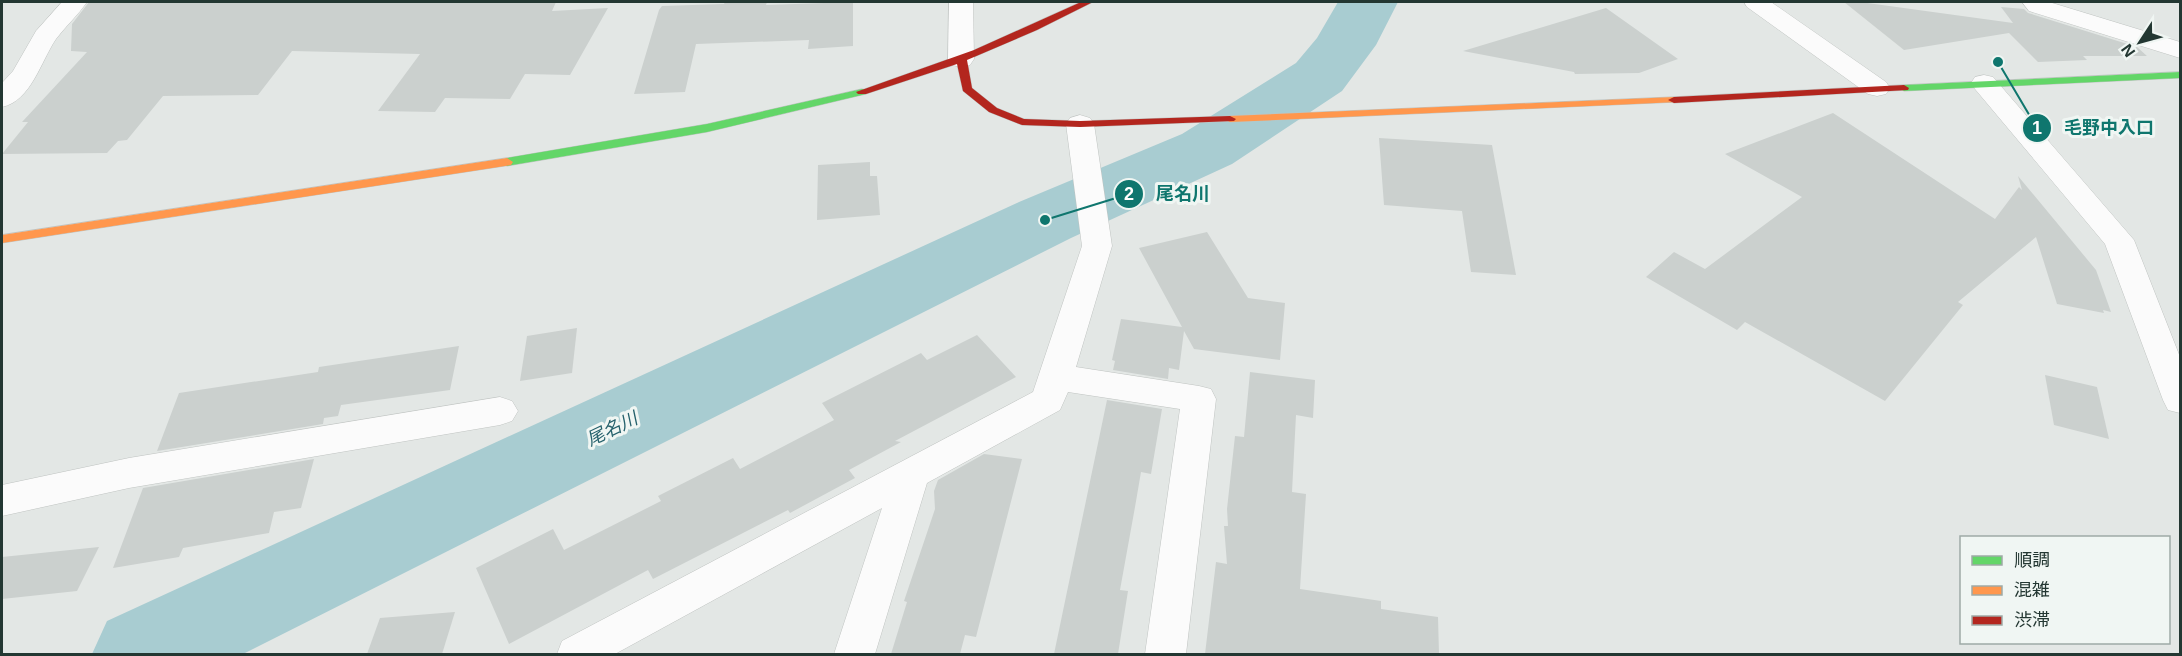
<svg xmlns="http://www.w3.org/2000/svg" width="2182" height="656" font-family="Arial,'Noto Sans JP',sans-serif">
	<rect width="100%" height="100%" fill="#e3e7e5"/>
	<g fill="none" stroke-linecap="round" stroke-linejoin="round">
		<polygon fill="#a8ccd1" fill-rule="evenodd" points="1338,2 1398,2 1376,45 1342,91 1232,164 1071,238 243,654 92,654 107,621 1019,202 1182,134 1296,63 1317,38"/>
	</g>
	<g fill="#cbd0ce">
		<polygon points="89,2 556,2 552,11 608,8 570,75 525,74 510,99 445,98 435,112 378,111 420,54 292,51 258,95 163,96 127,140 118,141 107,153 2,154 28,122 22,122 87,52 71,51 72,24"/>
		<polygon points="725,2 767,2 766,5 853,2 853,46 808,49 809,40 696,44 685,92 634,94 659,10 662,6 724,4"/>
		<polygon points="1844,2 1860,2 2013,23 2001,7 2024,9 2028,13 2137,47 2147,56 2083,56 2087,60 2038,62 2009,33 1904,50"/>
		<polygon points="1606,8 1678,59 1639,73 1575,74 1574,72 1463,51"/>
		<polygon points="1833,113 1995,219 2019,187 2022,190 2018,176 2096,270 2111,312 2103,310 2104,313 2057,304 2036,237 1958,302 1963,305 1885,401 1745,322 1737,330 1646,277 1674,252 1705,269 1802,197 1725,154"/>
		<polygon points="1379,138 1492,145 1516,275 1471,272 1462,211 1384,205"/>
		<polygon points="870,162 870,176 877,176 880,215 817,220 818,165"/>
		<polygon points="1207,232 1248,298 1285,303 1280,360 1194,349 1184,331 1179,370 1169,368 1168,379 1113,370 1115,361 1112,360 1121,319 1182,327 1139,248"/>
		<polygon points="577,328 572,373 520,381 527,336"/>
		<polygon points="977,335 1016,377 895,441 901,442 849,470 855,478 790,513 788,510 653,579 648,570 509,644 476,568 553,529 564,550 661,501 658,496 733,458 740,469 834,420 822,403 921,353 927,360"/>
		<polygon points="459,346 450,390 341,405 338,416 324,418 323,424 157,451 179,393 318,372 319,367"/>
		<polygon points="1250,372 1315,380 1313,418 1296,415 1292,492 1306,494 1300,589 1381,601 1381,609 1438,617 1439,654 1205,654 1216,562 1227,564 1224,526 1228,526 1227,509 1235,436 1244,437"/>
		<polygon points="2045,375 2097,387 2109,439 2054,425"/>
		<polygon points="1107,400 1162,409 1151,474 1141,472 1135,507 1120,590 1128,591 1118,654 1054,654"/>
		<polygon points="984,454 1022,459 976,637 965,635 960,654 891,654 907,602 904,601 935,509 934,491 938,480"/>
		<polygon points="314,459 301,508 274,512 269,533 183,548 179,557 113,568 143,488"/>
		<polygon points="99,547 77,591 2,599 2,557"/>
		<polygon points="455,612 442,654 367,654 380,618"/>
	</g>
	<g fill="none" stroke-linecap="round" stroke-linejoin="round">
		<defs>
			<g id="street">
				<path d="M62,2H87C78,15 66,26 56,39C41,61 31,101 2,107V83L13,71L36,31Z"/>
				<polygon points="949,2 973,2 974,59 970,65 961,67 952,65 948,59"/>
				<polygon points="1744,2 1771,2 1886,82 1890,88 1886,94 1877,96 1868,94 1747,7"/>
				<polygon points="2022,2 2049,2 2180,42 2180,58 2029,11"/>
				<polygon points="1984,75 1993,77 2134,240 2180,357 2180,413 2168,410 2163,400 2105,244 1975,89 1971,83 1975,77"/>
				<polygon points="1080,115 1090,118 1094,124 1112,246 1076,367 1199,386 1211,389 1216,399 1186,654 1145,654 1180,409 1068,392 1060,410 927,483 875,654 834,654 882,508 615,654 557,654 562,641 1033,392 1082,246 1066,124 1070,118"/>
				<polygon points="500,397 512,401 518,411 512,421 500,425 129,488 2,516 2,485 129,458"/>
			</g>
			<g id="fast">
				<polygon points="2180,72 2180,78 1904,91 1899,88 1904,85"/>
				<polygon points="862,89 866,90 866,94 707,132 507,166 501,162 507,158 707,124"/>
			</g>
			<g id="slow">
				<polygon points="1674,97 1678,98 1678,102 1230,122 1224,119 1230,116"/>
				<polygon points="507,158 513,162 511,165 2,243 2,235"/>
			</g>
			<g id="jam">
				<polygon points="1081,2 1093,2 1037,30 967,60 972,88 997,108 1024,119 1080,121 1230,116 1236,119 1234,121 1080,127 1022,125 989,112 963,91 957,64 866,94 858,94 856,92 974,50"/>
				<polygon points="1904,85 1909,88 1908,90 1674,103 1668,100 1674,97"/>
			</g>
		</defs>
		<use href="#street" stroke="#c0c4c2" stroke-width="1"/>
		<use href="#fast" stroke="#bfc4c2" stroke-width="1"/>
		<use href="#slow" stroke="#bfc4c2" stroke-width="1"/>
		<use href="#jam" stroke="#bfc4c2" stroke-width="1"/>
		<use href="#street" fill="#fbfbfb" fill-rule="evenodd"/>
		<use href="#fast" fill="#63d668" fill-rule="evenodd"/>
		<use href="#slow" fill="#ff974d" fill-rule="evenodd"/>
		<use href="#jam" fill="#b3261e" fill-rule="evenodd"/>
	</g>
	<g text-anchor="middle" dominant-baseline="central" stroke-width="6" stroke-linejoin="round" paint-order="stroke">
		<g font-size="18" font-style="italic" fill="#25616c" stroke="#f0f6f3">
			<text transform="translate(612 429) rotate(-26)">尾名川</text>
		</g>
	</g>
	<path fill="none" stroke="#0f766e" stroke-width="2" d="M1998 62L2037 128M1045 220L1129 194"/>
	<g fill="#0f766e" stroke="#f0f6f3" stroke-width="2">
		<circle cx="1998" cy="62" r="6"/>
		<circle cx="1045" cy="220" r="6"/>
		<circle cx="2037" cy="128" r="15"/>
		<circle cx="1129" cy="194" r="15"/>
	</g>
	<g font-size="18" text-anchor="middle" font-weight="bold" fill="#fff">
		<text x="2037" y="134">1</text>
		<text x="1129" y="200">2</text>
	</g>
	<g font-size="18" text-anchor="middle" font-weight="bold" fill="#0f766e" stroke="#f0f6f3" stroke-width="6" stroke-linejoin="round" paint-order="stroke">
		<text x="2109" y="134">毛野中入口</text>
		<text x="1183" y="200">尾名川</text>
	</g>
	<rect width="2182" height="656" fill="none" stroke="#233732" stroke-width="6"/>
	<rect x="1960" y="536" width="210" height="108" fill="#f0f6f3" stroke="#9eaaa6" stroke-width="1.5"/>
	<rect x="1972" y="556" width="30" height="9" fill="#63d668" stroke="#9eaaa6" stroke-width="1.5"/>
	<text x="2014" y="566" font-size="18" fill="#233732">順調</text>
	<rect x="1972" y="586" width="30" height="9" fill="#ff974d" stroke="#9eaaa6" stroke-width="1.5"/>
	<text x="2014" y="596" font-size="18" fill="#233732">混雑</text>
	<rect x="1972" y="616" width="30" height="9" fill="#b3261e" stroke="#9eaaa6" stroke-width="1.5"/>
	<text x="2014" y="626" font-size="18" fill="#233732">渋滞</text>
	<g transform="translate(2140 42) rotate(234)" stroke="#f0f6f3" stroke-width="4.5" paint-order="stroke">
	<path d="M0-4.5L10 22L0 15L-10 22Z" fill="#233732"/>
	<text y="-9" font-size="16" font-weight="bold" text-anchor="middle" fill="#233732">N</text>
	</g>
</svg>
